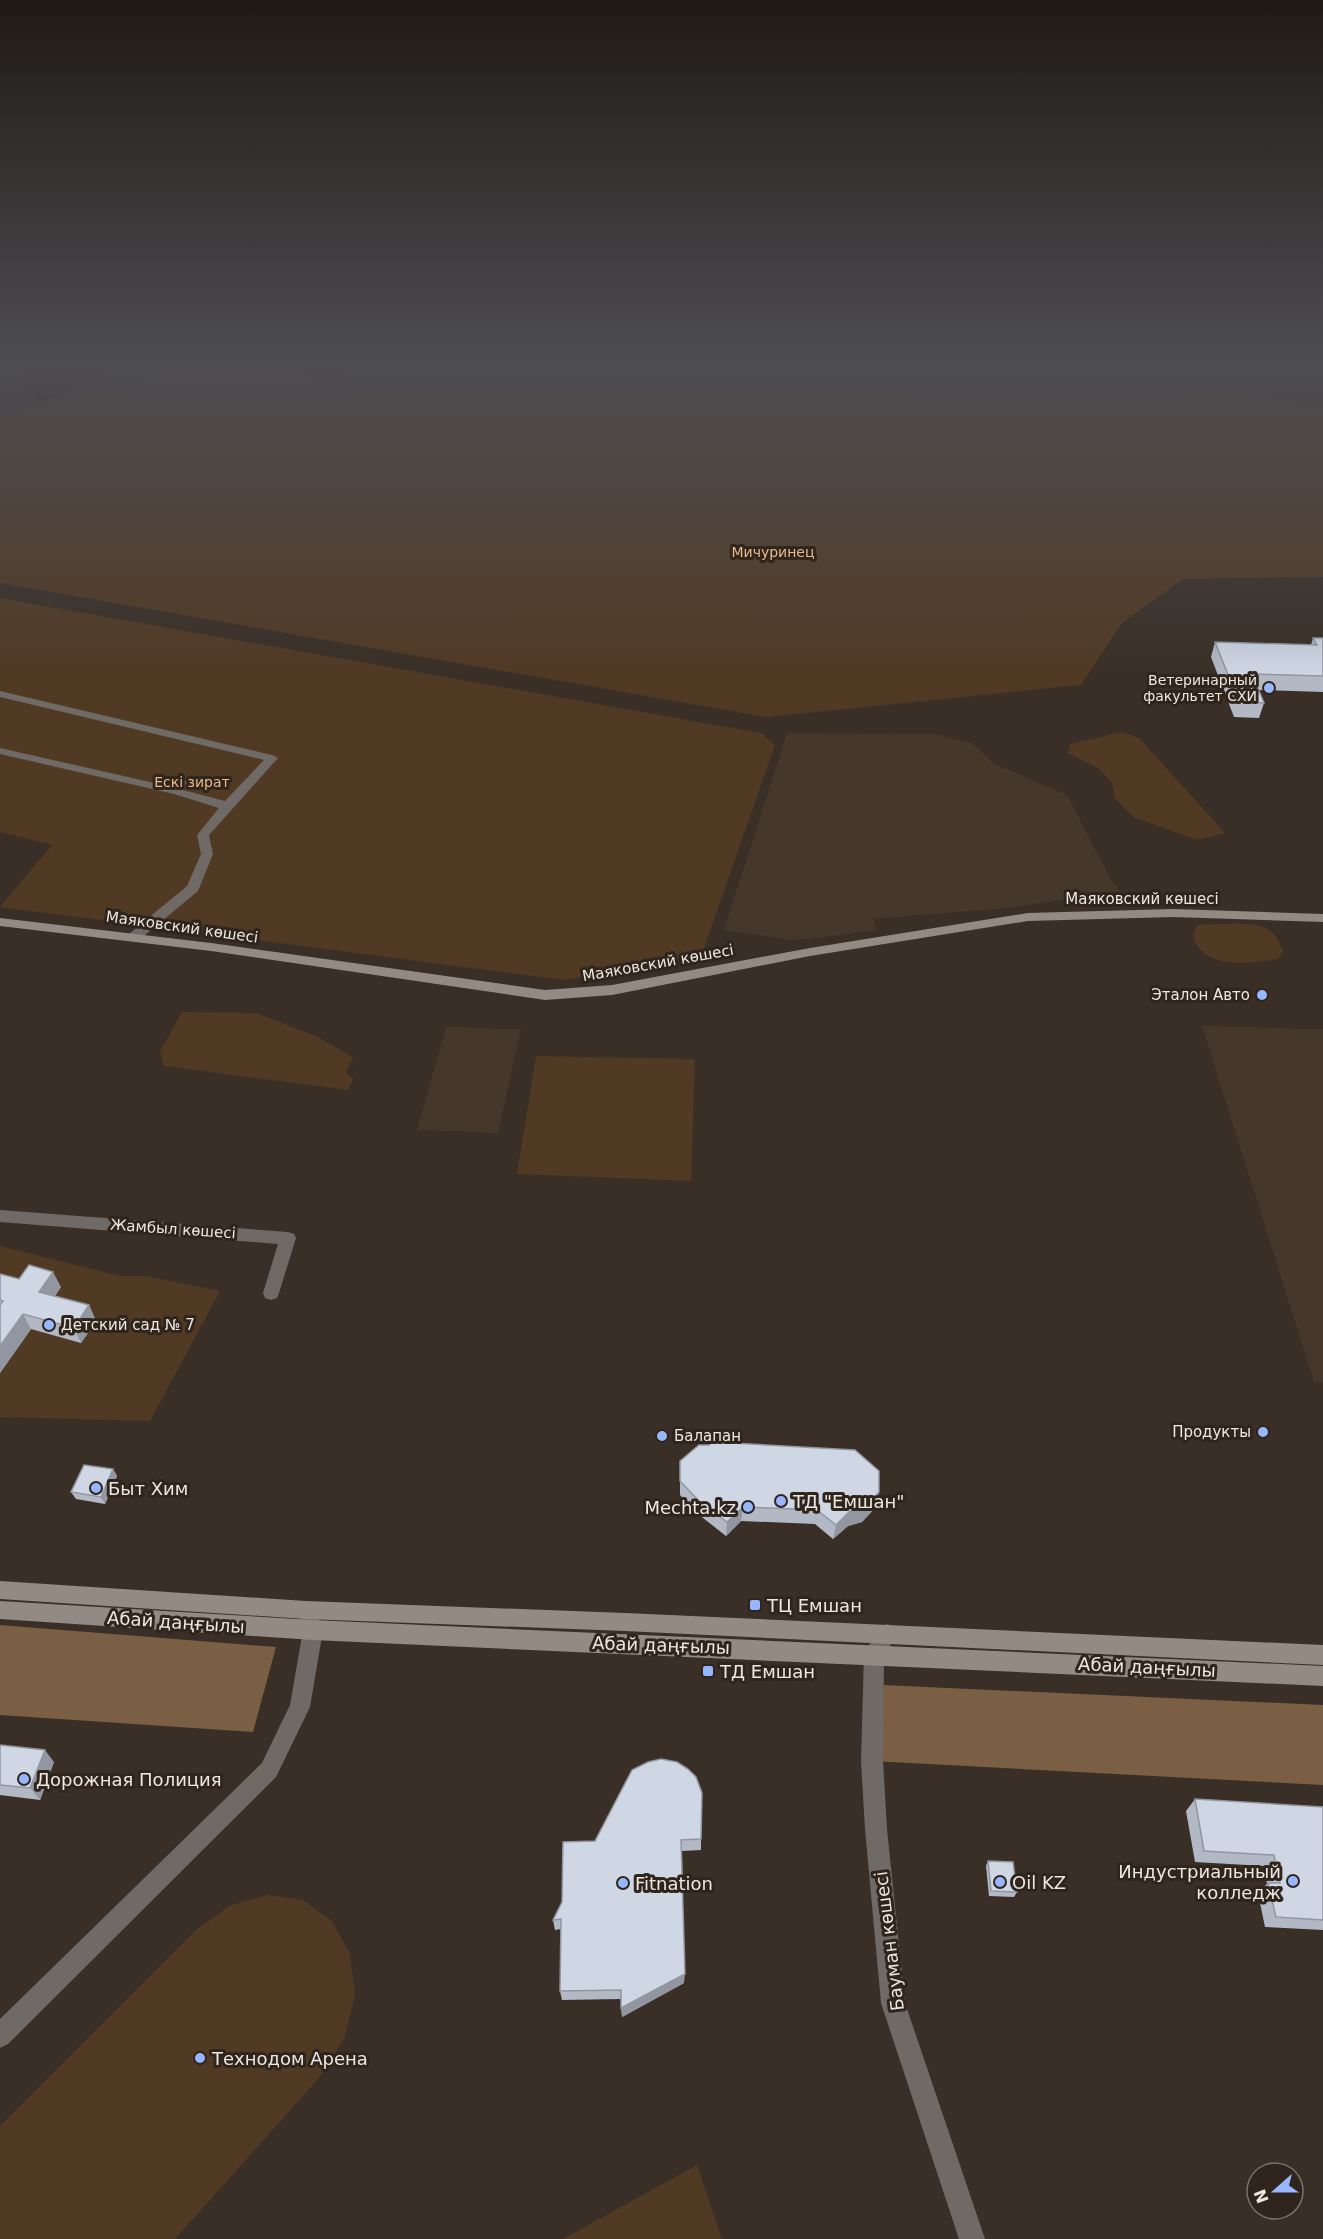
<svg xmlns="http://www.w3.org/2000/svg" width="1323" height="2239" font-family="'DejaVu Sans',sans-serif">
	<rect width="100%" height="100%" fill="#392f26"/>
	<g fill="#453729">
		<polygon points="787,733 935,734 972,743 993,763 1067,795 1112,881 1120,891 1007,908 873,919 877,930 810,939 792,940 724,930"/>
		<polygon points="1202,1026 1323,1029 1323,1383 1314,1382"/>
		<polygon points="446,1027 521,1029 498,1133 417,1130"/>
	</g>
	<g fill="#513a24">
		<polygon points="262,371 417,394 1165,381 1302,404 1323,404 1323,577 1183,579 1122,623 1081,685 766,717 0,583 0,415 128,383 190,373"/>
		<polygon points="0,598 761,733 775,745 702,954 565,980 0,907 52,845 0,832"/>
		<polygon points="1122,732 1139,738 1225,833 1197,840 1133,817 1115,798 1112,783 1098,768 1068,753 1070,744"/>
		<path d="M1199,925C1217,925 1257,920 1270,931C1277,936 1280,944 1283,951L1278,959C1252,963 1208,970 1195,941C1192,934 1193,930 1199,925Z"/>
		<polygon points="182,1012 256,1013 318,1037 353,1057 346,1073 353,1079 348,1090 164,1066 160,1051"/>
		<polygon points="536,1056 695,1059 691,1181 517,1174"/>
		<polygon points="0,1246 120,1276 145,1276 220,1291 150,1421 0,1417"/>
		<polygon points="268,1895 303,1900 332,1921 350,1954 355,1995 344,2039 319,2078 175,2239 0,2239 0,2126 197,1929 231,1905"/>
		<polygon points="697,2165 722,2239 563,2239"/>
	</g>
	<g fill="#7b5f44">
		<polygon points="0,1625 276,1647 253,1732 0,1715"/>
		<polygon points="883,1685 1323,1705 1323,1785 872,1761"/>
	</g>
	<g fill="#2f1700">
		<polygon points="19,363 296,363 310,368 339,364 357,377 330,380 246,367 104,375 47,400 35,399 18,373"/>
		<path d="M1102,363H1323V373L1275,368H1229L1233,374C1200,371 1167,371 1134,367C1122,365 1113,367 1102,363Z"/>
	</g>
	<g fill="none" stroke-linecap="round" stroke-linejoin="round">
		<g fill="#706a66" fill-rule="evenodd">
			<polygon points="0,691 272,755 278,758 209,835 213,854 198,891 139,940 129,940 127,937 129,934 187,886 201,854 197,835 219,808 174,794 0,754 0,748 172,787 183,779 189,783 183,790 225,801 264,760 0,697"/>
			<polygon points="0,1210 288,1232 294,1234 296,1238 279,1293 277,1298 271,1300 265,1298 263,1293 278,1244 0,1222"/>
			<polygon points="310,1612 317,1614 323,1630 310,1707 276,1777 8,2044 0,2048 0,2019 262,1763 290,1705 303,1630 300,1621 303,1614"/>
			<polygon points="887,1624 894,1627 897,1634 884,1656 883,1761 887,1829 905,2003 985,2239 959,2239 881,2003 865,1829 861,1761 864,1654 880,1627"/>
		</g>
		<g fill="#928a83" fill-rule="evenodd">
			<polygon points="1173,909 1323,914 1323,922 1173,917 1028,921 810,956 612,995 545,1000 211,951 0,926 0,918 211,943 545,990 612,985 810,948 1028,913"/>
			<polygon points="0,1581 306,1601 625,1613 1323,1645 1323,1665 625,1631 306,1619 0,1599"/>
			<polygon points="0,1601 313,1620 1323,1666 1323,1686 313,1640 0,1619"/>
		</g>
	</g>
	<g fill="#b2b9c5">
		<polygon points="1313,638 1323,638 1323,692 1258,690 1264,703 1259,718 1234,717 1211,657 1215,642 1311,645"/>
		<polygon points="0,1274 19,1279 61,1287 55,1296 89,1305 96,1321 81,1343 31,1329 0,1373"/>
		<polygon points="680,1461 876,1507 862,1522 848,1526 833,1539 815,1524 741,1521 726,1536 698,1514 680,1495"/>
		<polygon points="113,1469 117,1476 105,1504 76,1499 71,1492"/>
		<polygon points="0,1745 54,1762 40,1800 0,1795"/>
		<polygon points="1195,1799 1323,1807 1323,1930 1265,1927 1258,1893 1267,1884 1264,1866 1195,1862 1186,1811"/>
		<polygon points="701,1839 701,1850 682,1851 684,1983 622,2017 621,1999 562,2000 560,1991 561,1929 555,1930 553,1920 595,1841"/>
		<polygon points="988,1861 1017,1892 1014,1897 989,1896 986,1866"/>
	</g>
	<g fill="#9196a0">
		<polygon points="53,1272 61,1287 47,1307 39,1292"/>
		<polygon points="89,1305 96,1321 81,1343 74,1328"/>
		<polygon points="23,1314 31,1329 0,1373 0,1346"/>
		<polygon points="113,1469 117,1476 105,1504 101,1497"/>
		<polygon points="879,1492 876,1507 862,1522 848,1526 833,1539 836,1525 850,1511"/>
		<polygon points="743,1507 741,1521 726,1536 727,1522"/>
		<polygon points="45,1750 54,1762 40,1800 30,1788"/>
		<polygon points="685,1974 684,1983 622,2017 621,2008"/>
	</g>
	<g fill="#cfd7e5" stroke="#9196a0" stroke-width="1.5">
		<polygon points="1313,638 1323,638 1323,676 1252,674 1264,703 1239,702 1215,642 1317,645"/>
		<polygon points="29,1265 53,1272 39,1292 89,1305 74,1328 23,1314 0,1346 0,1305 3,1301 0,1300 0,1274 19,1279"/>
		<polygon points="713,1442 855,1450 879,1471 879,1492 865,1508 850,1511 836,1525 817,1510 743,1507 727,1522 698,1500 680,1481 680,1461 699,1445 709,1445"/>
		<polygon points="84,1465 113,1469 101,1497 71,1492"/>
		<polygon points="0,1745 45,1750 30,1788 0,1785"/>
		<polygon points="661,1759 677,1762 688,1769 696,1777 702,1793 701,1839 681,1840 685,1974 621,2008 621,1990 560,1991 561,1919 553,1920 562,1902 563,1842 595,1841 632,1770 648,1762"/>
		<polygon points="1195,1799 1323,1807 1323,1920 1276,1917 1268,1883 1280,1883 1274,1855 1204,1851"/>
		<polygon points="988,1861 1013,1862 1017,1892 991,1891"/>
	</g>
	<linearGradient id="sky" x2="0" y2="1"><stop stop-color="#1f1a15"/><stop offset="0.54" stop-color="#4e4d52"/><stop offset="1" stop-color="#4e4d52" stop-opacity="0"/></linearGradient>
	<rect width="1323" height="676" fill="url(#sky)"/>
	<g fill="#96b6fd" stroke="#2f251c" stroke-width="2">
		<circle cx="1269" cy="688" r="6"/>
		<circle cx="1262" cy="995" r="6"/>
		<circle cx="49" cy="1325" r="6"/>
		<circle cx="1263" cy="1432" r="6"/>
		<circle cx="662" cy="1436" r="6"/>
		<circle cx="96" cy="1488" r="6"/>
		<circle cx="781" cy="1501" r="6"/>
		<circle cx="748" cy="1507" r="6"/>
		<rect x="749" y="1599" width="12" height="12" rx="3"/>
		<rect x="702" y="1665" width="12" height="12" rx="3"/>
		<circle cx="24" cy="1779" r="6"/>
		<circle cx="1293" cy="1881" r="6"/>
		<circle cx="1000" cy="1882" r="6"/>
		<circle cx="623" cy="1883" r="6"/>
		<circle cx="200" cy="2058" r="6"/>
	</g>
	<g text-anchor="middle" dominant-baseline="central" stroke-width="6" stroke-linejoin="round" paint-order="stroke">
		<g font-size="14" fill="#eab88a" stroke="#2f251c">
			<text x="773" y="552">Мичуринец</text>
			<text x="192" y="782">Ескі зират</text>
		</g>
		<g font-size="14" fill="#ede7e1" stroke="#2f251c" text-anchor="end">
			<text x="1257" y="680">Ветеринарный<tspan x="1257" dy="16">факультет СХИ</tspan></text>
		</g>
		<g font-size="15" fill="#ede7e1" stroke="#2f251c">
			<text x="1142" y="899">Маяковский көшесі</text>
			<text transform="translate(182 927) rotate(8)">Маяковский көшесі</text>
			<text transform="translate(658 963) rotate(-10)">Маяковский көшесі</text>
			<text transform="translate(173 1229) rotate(4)">Жамбыл көшесі</text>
		</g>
		<g font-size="15" fill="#ede7e1" stroke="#2f251c" text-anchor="end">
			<text x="1250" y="995">Эталон Авто</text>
			<text x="61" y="1325" text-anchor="start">Детский сад № 7</text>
			<text x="1251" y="1432">Продукты</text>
			<text x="674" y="1436" text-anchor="start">Балапан</text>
		</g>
		<g font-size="18" fill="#ede7e1" stroke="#2f251c" text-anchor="start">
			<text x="108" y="1488">Быт Хим</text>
			<text x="793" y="1501">ТД "Емшан"</text>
			<text x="736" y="1507" text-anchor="end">Mechta.kz</text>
			<text x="767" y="1605">ТЦ Емшан</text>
			<text x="720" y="1671">ТД Емшан</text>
			<text x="36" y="1779">Дорожная Полиция</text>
			<text x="1281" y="1871" text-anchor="end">Индустриальный<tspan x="1281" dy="21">колледж</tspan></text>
			<text x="1012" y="1882">Oil KZ</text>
			<text x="635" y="1883">Fitnation</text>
			<text x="212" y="2058">Технодом Арена</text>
		</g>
		<g font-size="18" fill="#ede7e1" stroke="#2f251c">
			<text transform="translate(176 1622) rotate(4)">Абай даңғылы</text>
			<text transform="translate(661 1645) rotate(2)">Абай даңғылы</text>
			<text transform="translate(1147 1667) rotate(3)">Абай даңғылы</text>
			<text transform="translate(889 1941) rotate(-97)">Бауман көшесі</text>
		</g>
	</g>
	<g transform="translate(1275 2191) rotate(249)"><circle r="28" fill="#2f251c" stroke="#7b736b" stroke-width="1.5"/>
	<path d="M0-4.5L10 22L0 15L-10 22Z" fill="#96b6fd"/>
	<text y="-9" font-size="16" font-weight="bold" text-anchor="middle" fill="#ede7e1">N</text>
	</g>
</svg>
